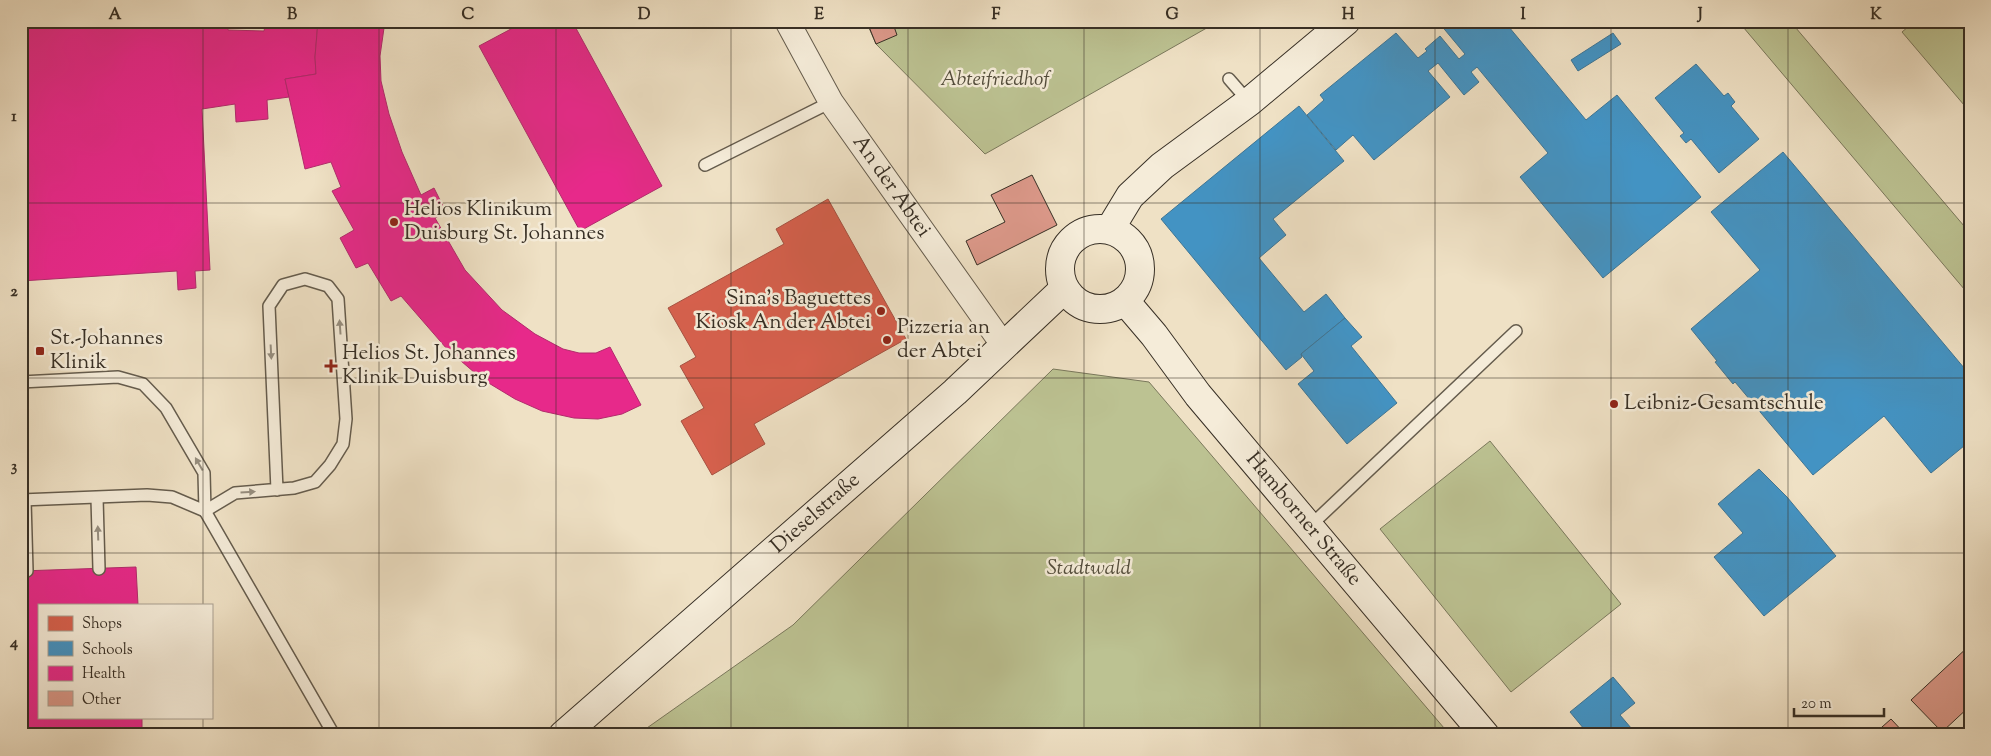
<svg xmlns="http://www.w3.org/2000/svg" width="1991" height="756" font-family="'Sorts Mill Goudy',serif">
	<rect width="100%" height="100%" fill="#efe1c5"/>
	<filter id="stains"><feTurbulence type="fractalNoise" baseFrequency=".004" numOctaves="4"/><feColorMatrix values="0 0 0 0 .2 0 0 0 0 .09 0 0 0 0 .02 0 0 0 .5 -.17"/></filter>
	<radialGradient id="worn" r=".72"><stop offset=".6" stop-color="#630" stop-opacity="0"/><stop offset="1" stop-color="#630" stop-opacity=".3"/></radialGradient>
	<g fill="#bcc292" stroke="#7a785c">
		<polygon points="866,21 1219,21 985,154 876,44"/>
		<polygon points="1738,21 1790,21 1970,233 1970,296"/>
		<polygon points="1915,21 1970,21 1970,112 1902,32"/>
		<polygon points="1053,369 1149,382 1450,735 637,735 793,625"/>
		<polygon points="1490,441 1621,604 1511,692 1380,529"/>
	</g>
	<polygon fill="#d6604d" stroke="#a65141" points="828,199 906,339 754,424 765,444 712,475 681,421 704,408 680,366 696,357 668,308 784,244 776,229"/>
	<g fill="#4393c3" stroke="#3f7594">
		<polygon points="1444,21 1504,21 1586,120 1617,95 1701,197 1603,278 1520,177 1548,153 1477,67 1471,72 1479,82 1464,95 1438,63 1428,71 1450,97 1374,160 1353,135 1336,150 1307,115 1324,100 1320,95 1396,33 1418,58 1427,51 1425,49 1440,36 1459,59 1465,54 1440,24"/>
		<polygon points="1613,33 1621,44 1578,71 1571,60"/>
		<polygon points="1696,64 1724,96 1728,93 1735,102 1731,106 1759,139 1719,173 1691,139 1686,143 1680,136 1684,133 1655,98"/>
		<polygon points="1299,106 1344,161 1273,219 1286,235 1259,258 1304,312 1326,294 1345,318 1301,354 1302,357 1286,370 1161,219"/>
		<polygon points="1783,152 1970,375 1970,441 1931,473 1884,416 1813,475 1735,382 1733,384 1715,362 1717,361 1691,329 1760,270 1711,212"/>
		<polygon points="1345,318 1362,337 1351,346 1397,403 1347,444 1298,384 1314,371 1301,354"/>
		<polygon points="1759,469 1787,497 1836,556 1764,616 1714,557 1743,533 1718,504"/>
		<polygon points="1613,677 1635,703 1620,715 1637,735 1589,735 1570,712"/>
	</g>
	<g fill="#e7298a" stroke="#b22b6c">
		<polygon points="21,21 227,21 228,30 264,31 266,21 318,21 315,57 316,74 285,79 289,97 267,100 268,119 236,122 235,104 202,109 210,270 195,271 196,288 178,290 177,271 21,281"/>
		<polygon points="318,21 385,21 380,56 381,81 389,114 402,152 421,195 434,188 446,212 435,218 465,270 502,310 535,334 563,349 579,353 596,353 610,347 641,405 622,414 598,419 574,418 542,411 515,399 482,379 447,349 401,296 391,301 368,263 356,268 340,238 354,230 332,191 341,187 331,162 305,169 285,79 316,74 315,57"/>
		<polygon points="526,21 572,21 662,186 580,231 479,46"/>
		<polygon points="136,567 138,605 39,605 39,717 142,717 142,735 21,735 21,571"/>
	</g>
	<g fill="#db9889" stroke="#372f25">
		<polygon points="892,21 897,35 876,44 867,22"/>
		<polygon points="1032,175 1057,225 977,265 966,241 1005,222 991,195"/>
		<polygon points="1970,645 1970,706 1942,732 1911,700"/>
		<polygon points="1891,719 1906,735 1873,735"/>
	</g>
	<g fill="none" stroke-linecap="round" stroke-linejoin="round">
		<defs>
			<g id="lane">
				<polyline points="1229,79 1249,102"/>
				<polyline points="705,165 831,102"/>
				<polyline points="21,382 118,377 143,384 166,408 204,473 205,511 334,735"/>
				<polyline points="97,498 99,569"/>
				<polyline points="21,500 147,495 172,497 205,511"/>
				<polyline points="25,500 27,571"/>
				<polyline points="205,511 235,493 294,488 315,482 330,465 343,444 346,419 338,299 328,286 305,279 283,285 269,306 277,490"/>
				<polyline points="1309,527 1516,331"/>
			</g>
			<g id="street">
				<path id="s1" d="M787,21L831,102L1004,346"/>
			</g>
			<g id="secondary">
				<circle cx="1100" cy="269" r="40"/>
				<polyline points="1110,229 1130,196 1162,166 1249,102 1346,21"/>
				<path id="s2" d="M1125,301L1154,335L1198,395L1485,735"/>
				<path id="s3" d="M563,735L955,392L1064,289"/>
			</g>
		</defs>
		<use href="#lane" stroke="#655c4d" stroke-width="14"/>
		<use href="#street" stroke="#655c4d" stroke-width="26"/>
		<use href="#secondary" stroke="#372f25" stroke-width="30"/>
		<use href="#lane" stroke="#f5ecd9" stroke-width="11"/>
		<use href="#street" stroke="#f5ecd9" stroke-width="24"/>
		<use href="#secondary" stroke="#f5ecd9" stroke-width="28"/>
	</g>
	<defs><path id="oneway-solid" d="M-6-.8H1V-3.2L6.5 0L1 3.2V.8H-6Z" transform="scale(1.25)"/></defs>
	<g fill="#968e7f">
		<use href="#oneway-solid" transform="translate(340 327) rotate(-94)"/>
		<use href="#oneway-solid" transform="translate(271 352) rotate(87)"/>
		<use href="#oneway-solid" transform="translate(199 464) rotate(-120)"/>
		<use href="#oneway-solid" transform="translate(248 492) rotate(-4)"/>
		<use href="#oneway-solid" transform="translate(98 533) rotate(-92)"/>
	</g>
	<path fill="none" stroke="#372f25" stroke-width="1" stroke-opacity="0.55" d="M203,21V605M379,21V735M556,21V735M731,21V735M908,21V735M1084,21V735M1260,21V735M1435,21V735M1611,21V735M1788,21V735M21,203H1970M21,378H1970M21,553H1970M203,717V735"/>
	<g fill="#8f2418" stroke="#f5ecd9" stroke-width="2">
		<circle cx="394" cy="222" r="5"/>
		<circle cx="881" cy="311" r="5"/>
		<circle cx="887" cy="340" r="5"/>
		<rect x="35" y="346" width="10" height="10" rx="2.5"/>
		<path d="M328.5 358.5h5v5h5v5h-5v5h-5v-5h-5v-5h5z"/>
		<circle cx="1614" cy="404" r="5"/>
	</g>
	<g text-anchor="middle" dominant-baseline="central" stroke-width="5" stroke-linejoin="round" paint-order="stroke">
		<g font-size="21" font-style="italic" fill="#524c3b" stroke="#f5ecd9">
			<text x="995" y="80">Abteifriedhof</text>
			<text x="1089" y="569">Stadtwald</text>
		</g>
		<g font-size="21" fill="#372f25" stroke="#f5ecd9">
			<text stroke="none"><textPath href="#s1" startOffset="196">An der Abtei</textPath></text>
			<text stroke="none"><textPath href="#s3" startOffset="336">Dieselstraße</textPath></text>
			<text stroke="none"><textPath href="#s2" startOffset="282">Hamborner Straße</textPath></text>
		</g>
		<g font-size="21" fill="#372f25" stroke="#f5ecd9" text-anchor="start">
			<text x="404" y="210">Helios Klinikum<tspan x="404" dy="24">Duisburg St. Johannes</tspan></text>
			<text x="871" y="299" text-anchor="end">Sina's Baguettes<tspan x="871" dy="24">Kiosk An der Abtei</tspan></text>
			<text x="897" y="328">Pizzeria an<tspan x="897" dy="24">der Abtei</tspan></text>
			<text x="50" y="339">St.-Johannes<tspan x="50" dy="24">Klinik</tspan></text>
			<text x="342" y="354">Helios St. Johannes<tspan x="342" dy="24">Klinik Duisburg</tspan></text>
			<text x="1624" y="404">Leibniz-Gesamtschule</text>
		</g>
	</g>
	<rect width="1991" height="756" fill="none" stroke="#efe1c5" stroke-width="55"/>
	<rect x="38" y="604" width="175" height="115" fill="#f5ecd9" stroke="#a9a091"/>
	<rect x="48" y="616" width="25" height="15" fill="#d6604d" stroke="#a9a091"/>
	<text x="82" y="628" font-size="15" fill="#372f25">Shops</text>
	<rect x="48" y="641" width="25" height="15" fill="#4393c3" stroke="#a9a091"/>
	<text x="82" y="654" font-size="15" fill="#372f25">Schools</text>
	<rect x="48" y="666" width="25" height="15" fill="#e7298a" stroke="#a9a091"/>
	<text x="82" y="678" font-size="15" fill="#372f25">Health</text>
	<rect x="48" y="691" width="25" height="15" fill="#db9889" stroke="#a9a091"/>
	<text x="82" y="704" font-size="15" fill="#372f25">Other</text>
	<path d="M1794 708v8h90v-8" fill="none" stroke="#372f25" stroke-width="2.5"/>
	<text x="1801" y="708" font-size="15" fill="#372f25" stroke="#f5ecd9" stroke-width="4" paint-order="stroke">20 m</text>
	<rect x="28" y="28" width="1936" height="700" fill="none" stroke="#372f25" stroke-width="2"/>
	<g font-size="16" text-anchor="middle" font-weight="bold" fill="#372f25">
		<text x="115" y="19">A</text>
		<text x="292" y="19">B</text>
		<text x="468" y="19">C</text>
		<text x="644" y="19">D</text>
		<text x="819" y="19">E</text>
		<text x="996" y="19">F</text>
		<text x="1172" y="19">G</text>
		<text x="1348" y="19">H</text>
		<text x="1523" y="19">I</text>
		<text x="1700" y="19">J</text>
		<text x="1876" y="19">K</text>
		<text x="14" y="121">1</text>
		<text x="14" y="296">2</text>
		<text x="14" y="471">3</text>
		<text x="14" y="647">4</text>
	</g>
	<rect width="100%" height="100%" filter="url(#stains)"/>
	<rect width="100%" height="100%" fill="url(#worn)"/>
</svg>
